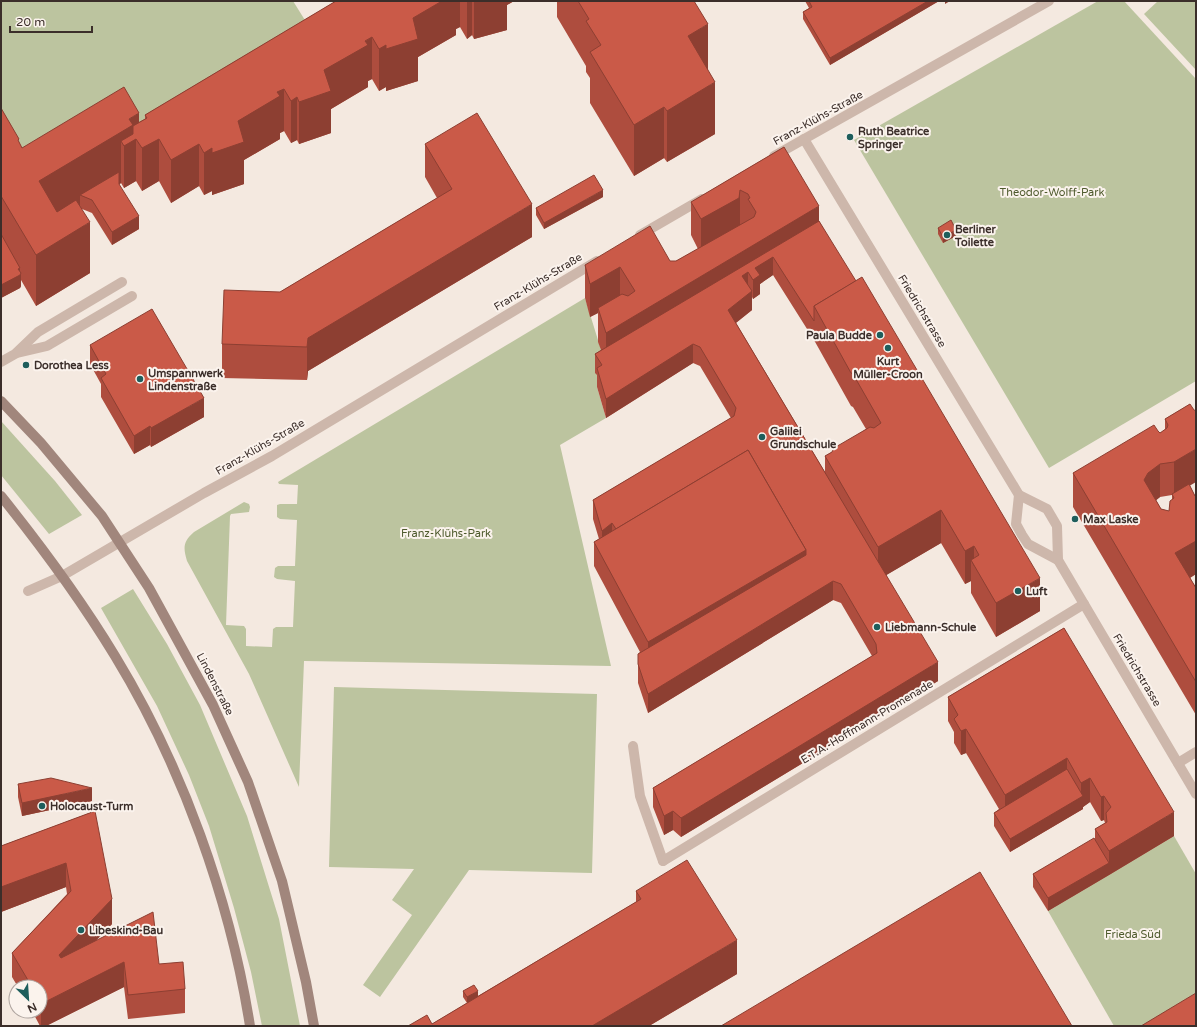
<svg xmlns="http://www.w3.org/2000/svg" width="1197" height="1027" font-family="'Varela Round',sans-serif">
	<rect width="100%" height="100%" fill="#f4e9e0"/>
	<g fill="#bcc49f">
		<polygon points="1,1 293,1 313,33 195,106 23,178 1,145"/>
		<polygon points="1098,1 1124,1 1196,79 1196,381 1049,468 854,140"/>
		<polygon points="1158,1 1196,1 1196,70 1144,14"/>
		<path d="M585,298L606,366L602,384L597,387L606,418L560,445L611,666L304,661L299,787L249,674L187,561C183,547 183,542 194,532L244,502L249,504L250,507L249,512L231,514L230,516L226,625L244,626L246,629V646L272,647L273,629L276,627H293L295,581L277,579L274,577L275,568L278,566H295L297,520L280,519L277,517V505L280,504H297L298,485L279,484L278,482Z"/>
		<polygon points="1,421 55,481 82,515 49,534 1,475"/>
		<polygon points="133,589 167,644 200,705 247,816 279,919 300,1026 262,1026 251,972 234,908 209,826 189,775 157,706 101,608"/>
		<polygon points="334,687 597,694 592,873 469,870 380,997 363,985 412,915 392,900 414,869 329,867"/>
		<polygon points="1174,836 1196,874 1196,1026 1114,1026 1048,911"/>
	</g>
	<g fill="none" stroke-linecap="round" stroke-linejoin="round">
		<g stroke="#cdb7ab" stroke-width="10">
			<polyline points="17,353 47,346 132,296"/>
			<polyline points="1,362 15,354 38,332 122,282"/>
			<polyline points="28,591 62,576"/>
			<polyline points="633,746 640,796 663,861"/>
		</g>
		<g stroke="#cdb7ab" stroke-width="10">
			<polyline points="804,139 1019,495 1047,509 1057,526 1058,560 1196,794"/>
			<polyline points="774,156 1049,1"/>
			<polyline points="640,235 702,199"/>
			<polyline points="1019,495 1016,524 1022,535 1028,544 1058,560"/>
			<polyline points="62,576 204,493 272,456 597,261"/>
			<polyline points="1178,763 1196,752"/>
			<polyline points="663,861 1084,604"/>
		</g>
		<g stroke="#a1867c" stroke-width="10">
			<polyline points="1,401 41,443 102,516 149,588 213,705 248,782 282,881 306,982 314,1026"/>
			<path d="M1,496C42,547 81,600 115,656C182,766 230,899 250,1026"/>
		</g>
	</g>
	<g fill="#ae4d3e" fill-rule="evenodd">
		<polygon points="336,1 514,1 507,5 507,30 474,39 472,35 467,39 460,27 456,29 456,35 418,57 418,81 386,91 386,87 379,91 372,79 368,81 368,87 331,109 331,133 299,144 297,140 291,143 284,131 280,133 280,139 244,160 244,184 212,195 212,191 204,195 199,186 171,203 159,181 142,191 136,181 124,188 121,183 119,185 139,229 112,245 92,213 82,209 90,273 36,306 21,280 21,286 20,288 1,298 1,108 22,148 139,122 145,119 145,115"/>
		<polygon points="557,1 694,1 708,71 715,134 667,162 664,158 634,176 590,103 590,78 586,72 586,66 557,17"/>
		<polygon points="805,1 939,1 830,65 803,19 803,12 809,8"/>
		<polygon points="425,144 532,237 308,371 307,380 222,378 222,344 280,292 437,198 425,177"/>
		<path d="M784,147L819,221L1040,611L996,637L971,593V581L965,584L941,543L886,575L938,681L681,837L673,830L664,835L653,807V788L872,656L841,603L833,600L648,713L638,683V654L640,652L594,566V542L599,539L593,519V500L731,418L700,366L693,363L606,418L597,387V375L595,373V354L601,350L598,342V313L590,317L585,298V265L670,261H676L698,249L691,235V202ZM773,275L814,340L851,406L853,407L866,429L832,452L825,456V472L736,323L752,310V297L753,299L760,294V284Z"/>
		<polygon points="603,197 544,229 536,215 536,208"/>
		<polygon points="938,228 956,236 943,243 938,234"/>
		<polygon points="90,345 204,417 151,447 150,445 134,454 101,397 101,384 90,364"/>
		<path d="M1190,404V486L1195,496L1196,495V574L1190,578L1196,588V715L1073,507V473L1158,431L1160,433L1165,430V419ZM1172,495V500L1169,511L1161,509L1156,500L1160,497Z"/>
		<polygon points="1064,628 1174,836 1109,875 1048,911 1033,887 1033,874 1095,840 1095,829 1105,823 1104,820 1101,821 1090,802 1083,807 1083,809 1010,852 994,826 994,813 999,809 966,753 961,755 954,743 954,732 948,721 948,697"/>
		<polygon points="18,784 92,801 22,816 18,797"/>
		<polygon points="95,811 112,924 96,940 159,964 185,989 185,1013 128,1019 124,987 46,1026 40,1026 32,1011 40,1011 40,987 18,987 12,977 12,953 67,894 66,887 1,912 1,846"/>
		<polygon points="636,891 737,974 649,1026 408,1026 432,1024 467,1003 463,997 463,991 478,996 636,902"/>
	</g>
	<g fill="#8d3f32">
		<polygon points="442,1 460,1 460,27 456,29 456,35 418,57 418,81 386,91 386,49 413,18"/>
		<polygon points="467,1 472,1 472,35 467,39"/>
		<polygon points="474,1 514,1 507,5 507,30 474,39"/>
		<polygon points="928,1 939,1 830,65 830,58"/>
		<polygon points="945,1 950,1 945,4"/>
		<polygon points="708,24 708,76 688,36"/>
		<polygon points="372,37 372,79 368,81 368,87 331,109 331,133 299,144 299,102 324,70"/>
		<polygon points="386,45 386,87 379,91 379,49"/>
		<polygon points="715,82 715,134 667,162 667,111"/>
		<polygon points="284,89 284,131 280,133 280,139 244,160 244,184 212,195 212,153 238,121 277,92"/>
		<polygon points="297,97 297,140 291,143 291,101"/>
		<polygon points="664,107 664,158 634,176 634,125"/>
		<polygon points="139,113 139,144 136,139 136,181 124,188 124,146 121,141 121,183 119,184 119,197 119,185 92,201 92,200 80,195 80,208 39,232 39,181 129,119"/>
		<polygon points="159,139 159,181 142,191 142,148"/>
		<polygon points="199,144 199,186 171,203 171,160"/>
		<polygon points="212,148 212,191 204,195 204,153"/>
		<polygon points="603,190 603,197 544,229 544,223"/>
		<polygon points="740,190 740,224 739,231 701,253 701,219"/>
		<polygon points="532,204 532,237 308,371 307,380 307,347 308,338"/>
		<polygon points="819,206 819,240 773,257 773,275 760,284 760,294 753,299 753,280 748,272 748,291 606,366 606,333"/>
		<polygon points="139,216 139,229 112,245 112,232"/>
		<polygon points="90,222 90,273 36,306 36,255"/>
		<polygon points="956,230 956,236 943,243 943,237"/>
		<polygon points="620,267 620,300 598,308 598,313 590,317 590,284"/>
		<polygon points="20,268 20,275 21,273 21,286 20,288 1,298 1,285"/>
		<polygon points="752,291 752,310 728,329 728,310"/>
		<polygon points="693,344 693,363 606,418 606,399"/>
		<polygon points="204,398 204,417 151,447 151,428"/>
		<polygon points="150,426 150,445 134,454 134,436"/>
		<polygon points="1196,449 1196,482 1174,495 1174,462"/>
		<polygon points="1160,464 1160,497 1148,507 1144,480 1148,473"/>
		<polygon points="941,510 941,543 878,580 878,547"/>
		<polygon points="612,523 612,541 602,550 602,531"/>
		<polygon points="1196,541 1196,574 1175,587 1175,553"/>
		<polygon points="974,546 974,566 971,560 971,581 965,584 965,551"/>
		<polygon points="806,550 806,574 648,666 648,642"/>
		<polygon points="1040,578 1040,611 996,637 996,603"/>
		<polygon points="833,581 833,600 648,713 648,694"/>
		<polygon points="938,662 938,681 681,837 681,818"/>
		<polygon points="966,729 966,753 961,755 961,731"/>
		<polygon points="1067,758 1067,782 1005,819 1005,795"/>
		<polygon points="1090,778 1090,802 1083,807 1083,809 1010,852 1010,839 1081,797 1081,783"/>
		<polygon points="92,788 92,801 22,816 22,803"/>
		<polygon points="1104,796 1104,820 1101,821 1101,797"/>
		<polygon points="673,811 673,830 664,835 664,816"/>
		<polygon points="1174,812 1174,836 1109,875 1109,851"/>
		<polygon points="66,863 66,887 1,912 1,887"/>
		<polygon points="1109,863 1109,875 1048,911 1048,898"/>
		<polygon points="112,899 112,924 59,979 59,955"/>
		<polygon points="737,940 737,974 649,1026 592,1026"/>
		<polygon points="124,962 124,987 46,1026 41,1026 41,1004"/>
		<polygon points="478,991 478,998 467,1004 467,997"/>
	</g>
	<g fill="#ca5a48" stroke="#8d3f32">
		<polygon points="336,1 442,1 413,18 418,39 386,49 386,45 379,49 372,37 365,41 368,45 324,70 331,91 299,102 297,97 291,101 284,89 277,92 280,96 238,121 244,142 212,153 212,148 204,153 199,144 171,160 159,139 142,148 136,139 124,146 121,141 133,134 133,126 147,118 145,115"/>
		<polygon points="578,1 694,1 708,24 688,36 715,82 667,111 664,107 634,125 590,52 601,45 586,21 589,19"/>
		<polygon points="809,1 928,1 830,58 803,12 812,7"/>
		<polygon points="124,87 139,113 129,119 133,125 39,181 57,212 76,200 90,222 36,255 1,196 1,108 19,139 18,140 22,148"/>
		<polygon points="477,113 532,204 308,338 307,347 222,344 224,290 280,292 452,189 425,144"/>
		<polygon points="784,147 819,206 606,333 598,308 622,294 628,296 635,291 620,267 590,284 585,265 650,226 670,261 676,261 754,217 756,212 748,199 750,198 748,194 740,190 739,198 701,219 691,202"/>
		<polygon points="119,172 119,184 139,216 112,232 92,200 80,195"/>
		<polygon points="594,175 603,190 544,223 536,208"/>
		<polygon points="951,220 956,230 943,237 938,228"/>
		<polygon points="819,221 856,281 814,306 814,321 773,257 755,268 760,275 753,280 748,272 742,276 752,291 728,310 938,662 681,818 673,811 664,816 653,788 877,653 876,644 841,584 833,581 648,694 638,664 638,654 806,555 806,550 748,450 616,529 612,523 602,531 593,500 734,416 736,408 700,347 693,344 606,399 597,368 602,365 595,354"/>
		<polygon points="1,234 20,268 18,269 21,273 20,275 1,285"/>
		<polygon points="862,277 1040,578 996,603 971,560 979,555 974,546 965,551 941,510 878,547 825,456 832,452 834,448 870,427 874,428 881,423 853,374 851,373 814,306"/>
		<polygon points="152,309 204,398 151,428 150,426 134,436 101,378 106,374 90,345"/>
		<polygon points="1190,404 1194,410 1196,411 1196,449 1174,462 1160,464 1148,473 1144,480 1161,509 1169,511 1170,501 1174,498 1172,494 1189,484 1195,496 1196,495 1196,541 1175,553 1196,588 1196,682 1073,473 1154,425 1158,431 1160,433 1167,428 1168,425 1165,419"/>
		<polygon points="748,450 806,550 648,642 594,542"/>
		<polygon points="1064,628 1174,812 1109,851 1095,829 1107,822 1106,813 1111,807 1104,796 1101,797 1090,778 1081,783 1067,758 1005,795 966,729 961,731 954,719 958,715 948,697"/>
		<polygon points="1067,769 1083,796 1010,839 994,813"/>
		<polygon points="51,778 92,788 22,803 18,784"/>
		<polygon points="95,811 112,899 59,955 61,958 153,912 159,964 183,962 185,989 128,995 124,962 41,1004 40,1001 40,987 32,987 12,953 71,891 66,863 1,887 1,846"/>
		<polygon points="1094,838 1109,863 1048,898 1033,874"/>
		<polygon points="687,860 737,940 592,1026 408,1026 427,1015 432,1024 641,899 636,891"/>
		<polygon points="980,872 1072,1026 721,1026"/>
		<polygon points="474,985 478,991 467,997 463,991"/>
		<polygon points="1196,993 1196,1026 1141,1026"/>
	</g>
	<g fill="#1e5e5c" stroke="#fbf3ed" stroke-width="1.5">
		<circle cx="850" cy="137" r="4"/>
		<circle cx="947" cy="235" r="4"/>
		<circle cx="880" cy="335" r="4"/>
		<circle cx="888" cy="348" r="4"/>
		<circle cx="26" cy="365" r="4"/>
		<circle cx="140" cy="379" r="4"/>
		<circle cx="762" cy="437" r="4"/>
		<circle cx="1075" cy="519" r="4"/>
		<circle cx="1018" cy="591" r="4"/>
		<circle cx="877" cy="627" r="4"/>
		<circle cx="42" cy="806" r="4"/>
		<circle cx="81" cy="930" r="4"/>
	</g>
	<g text-anchor="middle" dominant-baseline="central" stroke-width="4" stroke-linejoin="round" paint-order="stroke">
		<g font-size="11" fill="#3b2e2a" stroke="#fbf3ed">
			<text transform="translate(818 118) rotate(-29)">Franz-Klühs-Straße</text>
			<text transform="translate(538 282) rotate(-31)">Franz-Klühs-Straße</text>
			<text transform="translate(922 311) rotate(59)">Friedrichstrasse</text>
			<text transform="translate(260 447) rotate(-30)">Franz-Klühs-Straße</text>
			<text transform="translate(1137 670) rotate(59)">Friedrichstrasse</text>
			<text transform="translate(215 684) rotate(63)">Lindenstraße</text>
			<text transform="translate(867 722) rotate(-31)">E.T.A.-Hoffmann-Promenade</text>
		</g>
		<g font-size="11" font-weight="bold" fill="#3b2e2a" stroke="#fbf3ed" text-anchor="start">
			<text x="858" y="131">Ruth Beatrice<tspan x="858" dy="13">Springer</tspan></text>
			<text x="955" y="229">Berliner<tspan x="955" dy="13">Toilette</tspan></text>
			<text x="872" y="335" text-anchor="end">Paula Budde</text>
			<text x="888" y="361" text-anchor="middle">Kurt<tspan x="888" dy="13">Müller-Croon</tspan></text>
			<text x="34" y="365">Dorothea Less</text>
			<text x="148" y="373">Umspannwerk<tspan x="148" dy="13">Lindenstraße</tspan></text>
			<text x="770" y="431">Galilei<tspan x="770" dy="13">Grundschule</tspan></text>
			<text x="1083" y="519">Max Laske</text>
			<text x="1026" y="591">Luft</text>
			<text x="885" y="627">Liebmann-Schule</text>
			<text x="50" y="806">Holocaust-Turm</text>
			<text x="89" y="930">Libeskind-Bau</text>
		</g>
		<g font-size="11" fill="#4e5a2d" stroke="#fbf3ed">
			<text x="1052" y="192">Theodor-Wolff-Park</text>
			<text x="446" y="533">Franz-Klühs-Park</text>
			<text x="1133" y="934">Frieda Süd</text>
		</g>
	</g>
	<rect width="1197" height="1027" fill="none" stroke="#3b2e2a" stroke-width="4"/>
	<g transform="translate(28 999) rotate(155)"><circle r="19" fill="#fbf3ed" stroke="#aea49f"/>
	<path d="M0-3L7 15L0 10L-7 15Z" fill="#1e5e5c"/>
	<text y="-6" font-size="11" font-weight="bold" text-anchor="middle" fill="#3b2e2a">N</text>
	</g>
	<path d="M10 26v6h82v-6" fill="none" stroke="#3b2e2a" stroke-width="2"/>
	<text x="16" y="26" font-size="12" fill="#3b2e2a" stroke="#fbf3ed" stroke-width="3" paint-order="stroke">20 m</text>
</svg>
